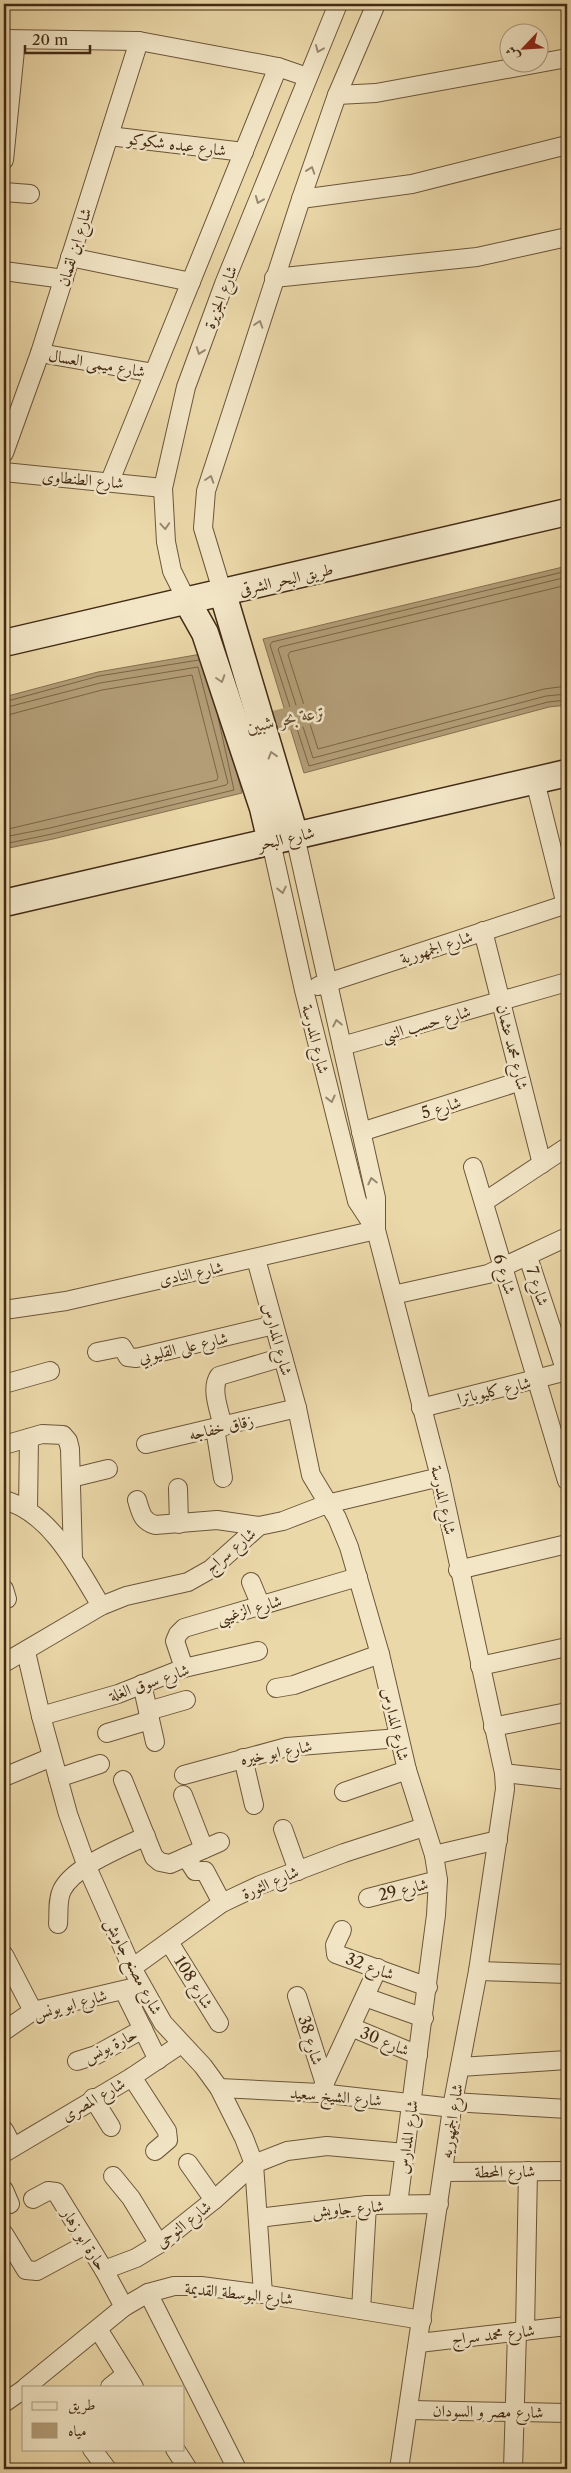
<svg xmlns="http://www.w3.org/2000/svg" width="571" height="2473" font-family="'Libre Caslon Text',Amiri,serif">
	<rect width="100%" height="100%" fill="#ebd8a9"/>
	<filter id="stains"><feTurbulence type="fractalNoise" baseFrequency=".004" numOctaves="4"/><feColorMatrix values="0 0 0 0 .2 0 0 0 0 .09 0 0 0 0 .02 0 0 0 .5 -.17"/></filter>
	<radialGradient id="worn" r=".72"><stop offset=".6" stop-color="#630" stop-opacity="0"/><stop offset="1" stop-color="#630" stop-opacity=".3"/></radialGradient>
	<g fill="#b29d77" stroke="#856f50">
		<polygon points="567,566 567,705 549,707 304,773 263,639"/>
		<polygon points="207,653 242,793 53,839 4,849 4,697 98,672"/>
	</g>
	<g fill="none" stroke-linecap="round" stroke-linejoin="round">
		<g stroke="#7a6446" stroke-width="1">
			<polyline points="567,571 272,642 270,645 309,766 548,702 567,700"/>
			<polyline points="567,577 280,647 278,649 313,758 546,696 567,694"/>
			<polyline points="567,585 290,652 288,655 318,749 544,689 567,686"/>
			<polyline points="4,702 99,676 199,660"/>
			<polyline points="4,708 100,683 198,667 228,783 226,785 50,828 4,837"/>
			<polyline points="4,716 102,690 192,675 218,777 217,780 4,830"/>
			<polyline points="4,844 52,834 234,790 218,717"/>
		</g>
		<polyline stroke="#b29d77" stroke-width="22" points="246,728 317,712"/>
		<defs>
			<g id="street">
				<polyline points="4,39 139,41 278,67 307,77"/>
				<polyline points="337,95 376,93 567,58"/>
				<polyline points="109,136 244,152"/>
				<polyline points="4,160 16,40"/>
				<polyline points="4,192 30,194"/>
				<polyline points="301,199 412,184 567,145"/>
				<polyline points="70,257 191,282"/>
				<polyline points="4,271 64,279"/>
				<polyline points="274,278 477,257 567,237"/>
				<polyline points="40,353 154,373"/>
				<polyline points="4,453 40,353 139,41"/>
				<polyline points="4,472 163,488"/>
				<polyline points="110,481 278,67"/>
				<polyline points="223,594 203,528 206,491 301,199 337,95 376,4"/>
				<polyline points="187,601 172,571 166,542 163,488 186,387 224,284 338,4"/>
				<polyline points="535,781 567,909"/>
				<polyline points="295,836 376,1198 376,1230 440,1477 504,1773 505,1789 478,1971 453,2102 399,2469"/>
				<polyline points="271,842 304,990 357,1201 376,1230"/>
				<polyline points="483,931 542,1164"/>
				<polyline points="318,986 567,904"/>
				<polyline points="342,1046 567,982"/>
				<polyline points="361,1132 521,1081"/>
				<polyline points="473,1167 567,1481"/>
				<polyline points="484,1202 567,1147"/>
				<polyline points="528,1257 566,1372"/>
				<polyline points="256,1259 297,1408 311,1475 337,1518 349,1547 380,1654 407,1770 434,1855 438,1880 436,1915 398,2204"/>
				<polyline points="393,1295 488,1274 567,1237"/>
				<polyline points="4,1310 66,1301 376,1230"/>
				<polyline points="97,1352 122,1347 128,1357 136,1358 274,1325"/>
				<polyline points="4,1384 50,1371"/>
				<polyline points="421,1408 567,1371"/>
				<path d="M223,1427C220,1412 210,1389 219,1376L283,1357"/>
				<polyline points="215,1428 223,1478"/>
				<polyline points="146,1444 297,1408"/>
				<polyline points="4,1445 42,1434 63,1435 68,1441 70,1449 73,1558"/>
				<polyline points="71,1478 108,1469"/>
				<polyline points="178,1488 179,1524"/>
				<path d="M4,1500C50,1512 78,1567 101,1606"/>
				<path d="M137,1500C141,1513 142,1521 155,1525L217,1520L259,1526"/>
				<polyline points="28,1509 29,1438"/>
				<polyline points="458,1570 567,1544"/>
				<polyline points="251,1582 261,1606"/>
				<polyline points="4,1589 7,1599"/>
				<polyline points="26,1652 41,1716 68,1814 87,1867 132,1968 163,2023 203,2066 219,2088 244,2138 254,2164 263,2294"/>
				<polyline points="4,1663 101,1606 126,1596 188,1582 211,1569 259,1526 283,1521 327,1504 440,1477"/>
				<polyline points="480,1666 567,1647"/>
				<polyline points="184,1668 175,1641 178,1634 184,1628 358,1577"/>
				<polyline points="142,1684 155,1742"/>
				<polyline points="276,1688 294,1685 380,1654"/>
				<polyline points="148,1711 186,1700"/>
				<polyline points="41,1716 118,1694 184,1668 258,1651"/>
				<polyline points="493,1727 567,1712"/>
				<polyline points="107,1733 150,1720"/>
				<polyline points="243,1758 254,1805"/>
				<polyline points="504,1773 567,1780"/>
				<polyline points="184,1775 287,1747 399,1738"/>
				<polyline points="4,1777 52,1757"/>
				<polyline points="58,1778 100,1764"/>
				<polyline points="123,1780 154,1857 160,1862 170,1864 220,1842"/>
				<polyline points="344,1792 407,1770"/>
				<polyline points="183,1795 204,1849"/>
				<polyline points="283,1829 298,1871"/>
				<polyline points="434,1855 498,1840"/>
				<polyline points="186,1857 195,1871 205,1871 222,1903"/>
				<polyline points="368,1898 438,1880"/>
				<path d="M58,1924C59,1913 57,1900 62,1890C74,1866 122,1848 146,1836"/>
				<polyline points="342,1930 335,1945 336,1954 428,1987"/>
				<polyline points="169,1942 219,2023"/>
				<polyline points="4,1955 33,2011"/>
				<polyline points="132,1968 222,1903 260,1885 344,1853 424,1827"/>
				<polyline points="478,1971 567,1974"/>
				<polyline points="124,1991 158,2060"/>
				<polyline points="297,1996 325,2084"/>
				<polyline points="365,1997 424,2018"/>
				<polyline points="351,2027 418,2055"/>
				<polyline points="4,2031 33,2011 140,1986"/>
				<polyline points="77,2061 96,2055 143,2029"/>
				<polyline points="460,2067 567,2060"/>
				<polyline points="132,2077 167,2131 168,2140 155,2151"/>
				<polyline points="219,2088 320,2093 453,2108"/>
				<polyline points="320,2093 378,1968"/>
				<polyline points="93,2098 111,2127"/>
				<polyline points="453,2102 567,2109"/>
				<polyline points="4,2130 13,2147"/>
				<polyline points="4,2153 132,2077 181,2044"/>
				<polyline points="188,2163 214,2200"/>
				<polyline points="443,2172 567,2171"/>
				<polyline points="113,2176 131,2198 159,2244"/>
				<polyline points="4,2190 10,2204"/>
				<polyline points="33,2199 48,2191 56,2192 104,2270 124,2307"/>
				<polyline points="258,2218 367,2205 439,2204"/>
				<polyline points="4,2234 26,2270 37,2271 87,2244"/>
				<polyline points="104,2270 136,2258 159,2244 214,2200 254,2164 287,2151 327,2146 405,2153"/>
				<polyline points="148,2293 237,2469"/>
				<polyline points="361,2310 367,2205"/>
				<polyline points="98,2329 134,2387"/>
				<polyline points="525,2331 528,2171"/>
				<polyline points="419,2343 567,2326"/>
				<polyline points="26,2387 124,2307 148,2293 174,2286 201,2286 263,2294 422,2320"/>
				<polyline points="110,2387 126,2374"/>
				<polyline points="4,2403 24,2389"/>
				<polyline points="410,2410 567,2413"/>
				<polyline points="92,2449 107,2469"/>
				<polyline points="175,2449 188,2469"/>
				<polyline points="513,2469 517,2332"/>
			</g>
			<g id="secondary">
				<polyline points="223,594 295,836"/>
				<polyline points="187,601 205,633 263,808 271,842"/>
				<polyline points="4,643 567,512"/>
				<polyline points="4,903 567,773"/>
			</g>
		</defs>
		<use href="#street" stroke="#6c563a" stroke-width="20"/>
		<use href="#secondary" stroke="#422a15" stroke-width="29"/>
		<use href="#street" stroke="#f2e6c7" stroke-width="18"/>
		<use href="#secondary" stroke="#f2e6c7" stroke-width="26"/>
	</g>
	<defs><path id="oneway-chevron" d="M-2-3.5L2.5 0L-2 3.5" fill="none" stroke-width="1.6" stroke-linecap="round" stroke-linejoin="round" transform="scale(1.25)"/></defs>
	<g stroke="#9a886e">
		<use href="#oneway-chevron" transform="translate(319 49) rotate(113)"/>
		<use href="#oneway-chevron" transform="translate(311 170) rotate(-71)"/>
		<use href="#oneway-chevron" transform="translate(259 200) rotate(112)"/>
		<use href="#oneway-chevron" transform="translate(259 324) rotate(-72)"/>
		<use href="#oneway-chevron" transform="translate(200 351) rotate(110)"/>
		<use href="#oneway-chevron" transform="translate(210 479) rotate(-72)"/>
		<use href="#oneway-chevron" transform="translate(165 526) rotate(86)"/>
		<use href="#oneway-chevron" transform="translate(221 679) rotate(72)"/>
		<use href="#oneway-chevron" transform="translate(272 755) rotate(-107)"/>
		<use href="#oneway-chevron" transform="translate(282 890) rotate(78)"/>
		<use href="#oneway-chevron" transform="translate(337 1023) rotate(-102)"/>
		<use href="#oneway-chevron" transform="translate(331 1099) rotate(76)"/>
		<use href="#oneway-chevron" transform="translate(372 1181) rotate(-103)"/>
	</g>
	<g text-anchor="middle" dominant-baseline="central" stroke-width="5" stroke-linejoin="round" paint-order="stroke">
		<g font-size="16" fill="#422a15" stroke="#f2e6c7">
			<text transform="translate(177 144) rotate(7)">شارع عبده شكوكو</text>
			<text transform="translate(74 247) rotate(-73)">شارع ابن لقمان</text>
			<text transform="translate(220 297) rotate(-69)">شارع الجزيرة</text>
			<text transform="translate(97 363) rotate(10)">شارع ميمى العسال</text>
			<text transform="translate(83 479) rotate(5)">شارع الطنطاوى</text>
			<text transform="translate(286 579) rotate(-13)">طريق البحر الشرقى</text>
			<text transform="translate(286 838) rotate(-13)">شارع البحر</text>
			<text transform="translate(436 947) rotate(-18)">شارع الجمهورية</text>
			<text transform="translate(426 1023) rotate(-16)">شارع حسب النبى</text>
			<text transform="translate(316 1039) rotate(76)">شارع المدرسة</text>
			<text transform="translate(513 1047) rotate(76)">شارع محمد عثمان</text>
			<text transform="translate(441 1107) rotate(-17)">شارع 5</text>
			<text transform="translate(191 1273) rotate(-12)">شارع النادى</text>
			<text transform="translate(505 1274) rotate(73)">شارع 6</text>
			<text transform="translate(538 1286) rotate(72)">شارع 7</text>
			<text transform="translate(278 1339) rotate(75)">شارع المدارس</text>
			<text transform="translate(183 1347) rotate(-13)">شارع على القليوبي</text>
			<text transform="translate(494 1390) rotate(-13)">شارع كليوباترا</text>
			<text transform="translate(221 1427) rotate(-13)">زقاق خفاجه</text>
			<text transform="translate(444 1500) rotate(78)">شارع المدرسة</text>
			<text transform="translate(230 1550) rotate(-40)">شارع سراج</text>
			<text transform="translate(249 1609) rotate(-16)">شارع الزغيبى</text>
			<text transform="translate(149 1682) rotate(-19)">شارع سوق الغلة</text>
			<text transform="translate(396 1724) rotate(77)">شارع المدارس</text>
			<text transform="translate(276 1752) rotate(-11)">شارع ابو خيره</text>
			<text transform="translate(270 1882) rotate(-23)">شارع الثورة</text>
			<text transform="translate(403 1889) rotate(-14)">شارع 29</text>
			<text transform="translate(134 1966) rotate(63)">شارع مصنع جاويش</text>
			<text transform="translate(370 1966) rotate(20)">شارع 32</text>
			<text transform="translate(194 1982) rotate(58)">شارع 108</text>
			<text transform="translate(70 2004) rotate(-15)">شارع ابو يونس</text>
			<text transform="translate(311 2040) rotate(73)">شارع 38</text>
			<text transform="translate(385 2041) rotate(22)">شارع 30</text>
			<text transform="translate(110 2045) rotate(-26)">حارة يونس</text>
			<text transform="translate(336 2096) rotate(5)">شارع الشيخ سعيد</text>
			<text transform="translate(93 2099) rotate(-30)">شارع المصرى</text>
			<text transform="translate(451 2121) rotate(-81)">شارع الجمهوريه</text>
			<text transform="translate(407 2137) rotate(-82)">شارع المدارس</text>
			<text transform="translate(505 2171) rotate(-1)">شارع المحطة</text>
			<text transform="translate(348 2208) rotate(-4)">شارع جاويش</text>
			<text transform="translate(183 2224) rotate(-38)">شارع النوحى</text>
			<text transform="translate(85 2239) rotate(58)">حارة ابو زهار</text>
			<text transform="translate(239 2293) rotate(6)">شارع البوسطة القديمة</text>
			<text transform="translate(493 2334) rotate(-6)">شارع محمد سراج</text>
			<text transform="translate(488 2411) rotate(1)">شارع مصر و السودان</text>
		</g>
		<g font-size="18" font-style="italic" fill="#5e472e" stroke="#f2e6c7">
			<text transform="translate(286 719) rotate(-12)">ترعة بحر شبين</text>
		</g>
	</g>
	<rect width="571" height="2473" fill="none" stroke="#ebd8a9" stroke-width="20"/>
	<rect x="5" y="5" width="561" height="2463" fill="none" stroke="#422a15" stroke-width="2.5"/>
	<rect x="10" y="10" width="551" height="2453" fill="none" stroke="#422a15"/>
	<rect x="22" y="2386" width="162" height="65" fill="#f2e6c7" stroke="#ac9b80"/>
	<rect x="32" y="2402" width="25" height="8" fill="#f2e6c7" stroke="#ac9b80"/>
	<text x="68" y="2410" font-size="15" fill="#422a15">طريق</text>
	<rect x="32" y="2423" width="25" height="15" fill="#b29d77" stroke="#ac9b80"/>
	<text x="68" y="2436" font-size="15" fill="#422a15">مياه</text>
	<g transform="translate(524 48) rotate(245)"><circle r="24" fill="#f2e6c7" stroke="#ac9b80"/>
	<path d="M0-4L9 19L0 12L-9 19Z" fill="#8f2418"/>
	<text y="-8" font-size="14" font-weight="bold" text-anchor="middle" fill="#422a15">ش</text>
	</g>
	<path d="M25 45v8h65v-8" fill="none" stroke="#422a15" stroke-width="2.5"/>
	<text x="32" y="45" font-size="15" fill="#422a15" stroke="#f2e6c7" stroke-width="4" paint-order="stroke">20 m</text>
	<rect width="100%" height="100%" filter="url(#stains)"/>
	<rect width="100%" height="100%" fill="url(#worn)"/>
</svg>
